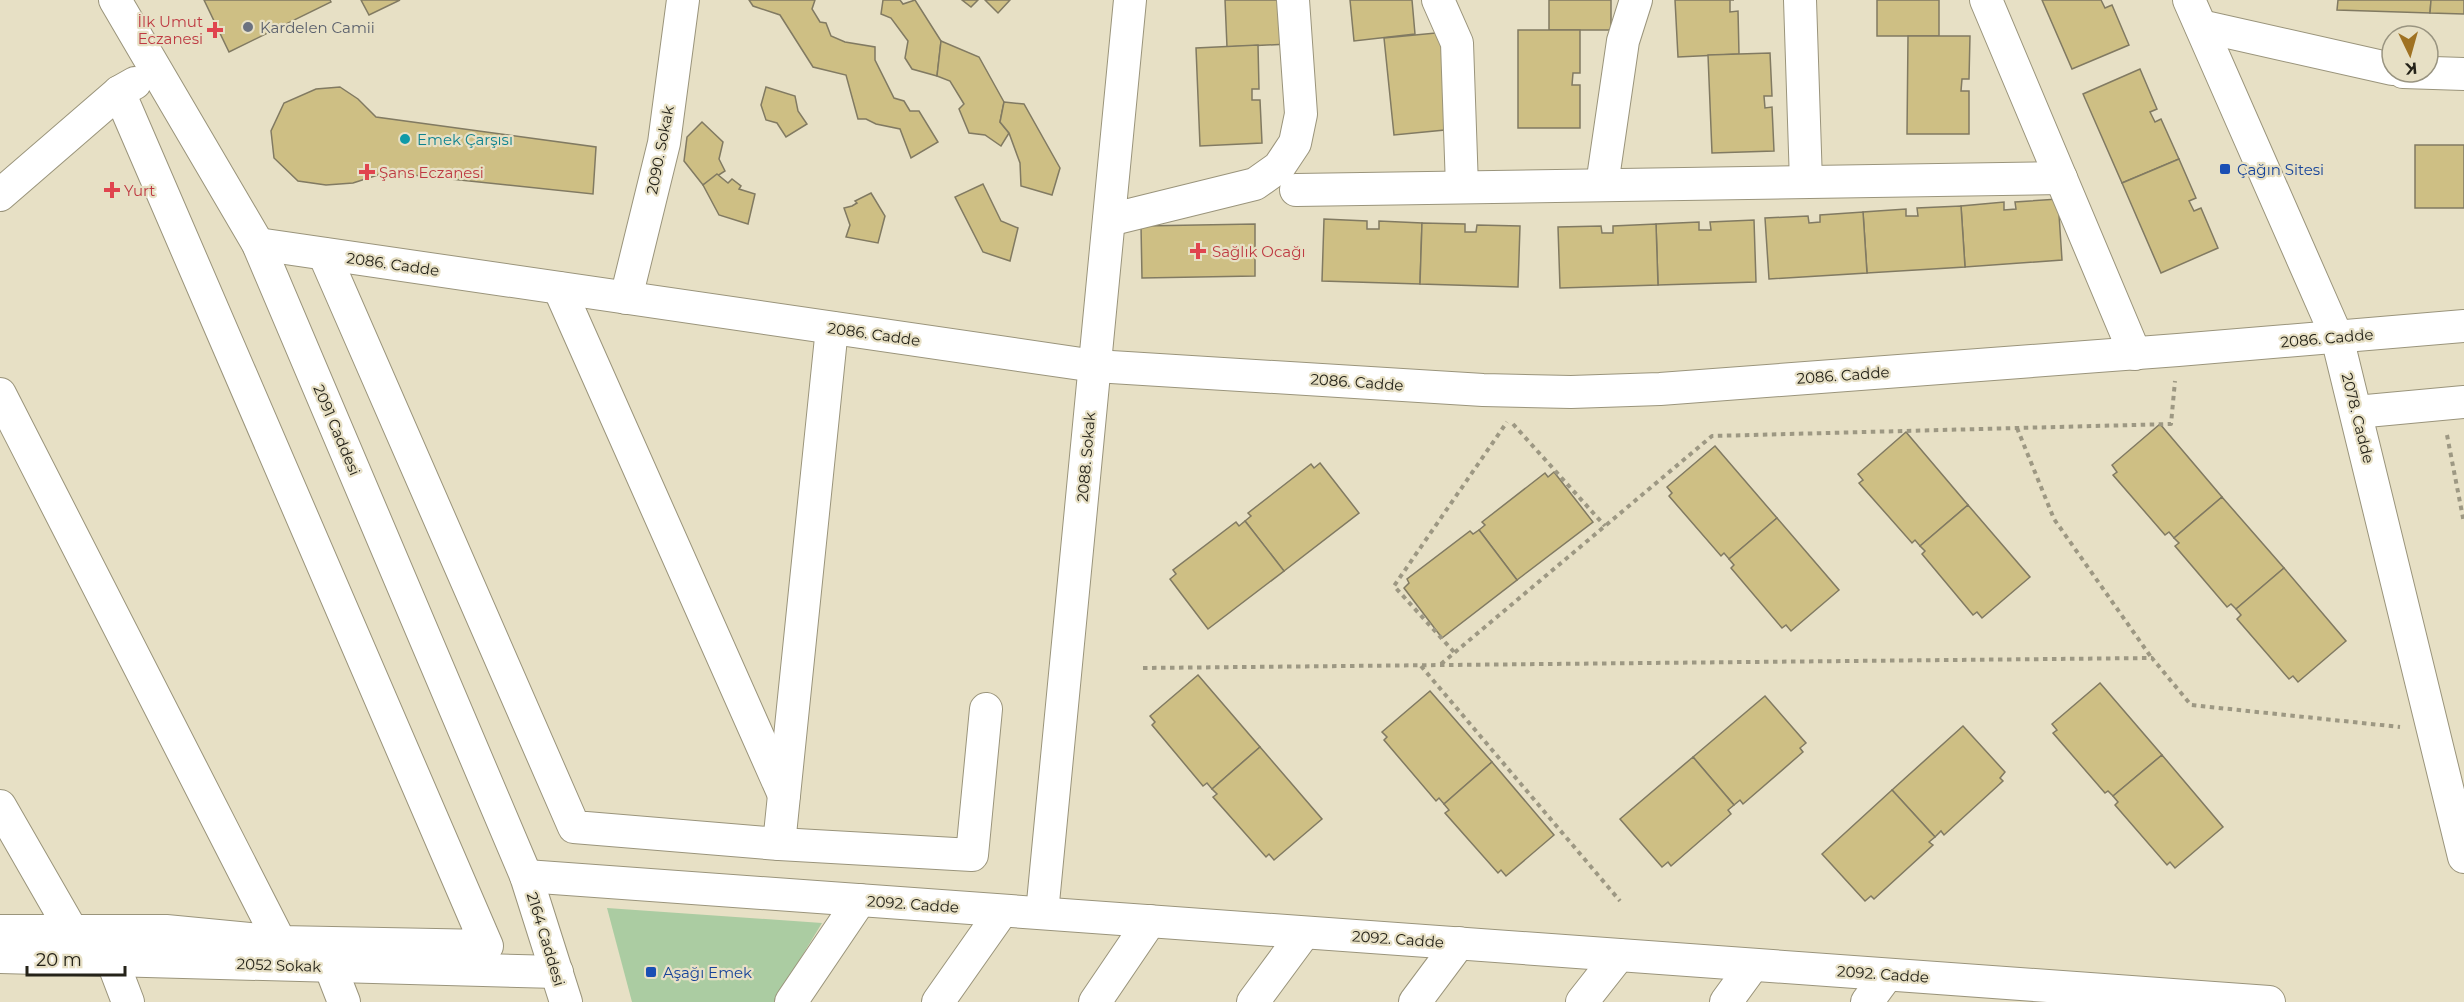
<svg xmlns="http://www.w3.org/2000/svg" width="2464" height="1002" font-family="Montserrat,sans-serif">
	<rect width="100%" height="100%" fill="#e7e0c5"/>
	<polygon fill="#abcca2" points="607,908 822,923 774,1002 632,1002"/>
	<g fill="#cebf84" stroke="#817a62" stroke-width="1.5">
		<polygon points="204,0 330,0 331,2 229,52"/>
		<polygon points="361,0 400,0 369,15"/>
		<polygon points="749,0 815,0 812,9 820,22 826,23 831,36 845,42 875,47 875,60 894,98 904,101 910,111 919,111 938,142 911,158 900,129 876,124 866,119 858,119 846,75 813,67 780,15 753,6"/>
		<polygon points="883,0 900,0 903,4 915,0 941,41 937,76 912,69 905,58 908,41 891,18 881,14"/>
		<polygon points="962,0 978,0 971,7"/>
		<polygon points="985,0 1010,0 998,13"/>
		<polygon points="1225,0 1279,0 1288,44 1227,47"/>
		<polygon points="1350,0 1412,0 1415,34 1354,41"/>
		<rect x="1549" y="0" width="62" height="30"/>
		<polygon points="1675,0 1734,0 1730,0 1730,12 1738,11 1739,54 1678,57"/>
		<rect x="1877" y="0" width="62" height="36"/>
		<polygon points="2042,0 2101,0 2105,8 2112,5 2129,45 2072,69"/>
		<polygon points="2338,0 2431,0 2430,13 2337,10"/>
		<polygon points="2431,0 2464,0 2464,14 2430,13"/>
		<polygon points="1518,30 1580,30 1580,73 1573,73 1572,85 1580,85 1580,128 1518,128"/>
		<polygon points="1446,32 1455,129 1394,135 1384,38"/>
		<polygon points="1908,36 1970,36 1969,79 1962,79 1961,91 1969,91 1969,134 1907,134"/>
		<polygon points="941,41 979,57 1004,102 1000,122 1009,133 1001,146 985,135 969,133 959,109 964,104 950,81 937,76"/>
		<polygon points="1258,45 1259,89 1252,89 1252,100 1260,100 1262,143 1200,146 1196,48"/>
		<polygon points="1770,53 1772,96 1764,96 1765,108 1772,107 1774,151 1712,153 1708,55"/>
		<polygon points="2140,69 2157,109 2150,112 2155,122 2161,119 2179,159 2122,183 2083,94"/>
		<polygon points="340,87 358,99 376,117 596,147 593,194 393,173 381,174 353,183 326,185 298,181 274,158 271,131 284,103 316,89"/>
		<polygon points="766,87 795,96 798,111 807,124 786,137 777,123 766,120 761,105"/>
		<polygon points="1004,102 1024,104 1060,168 1052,195 1021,186 1020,163 1009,133 1000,122"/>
		<polygon points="702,122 723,142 719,159 725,171 703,185 684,161 687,137"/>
		<rect x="2415" y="145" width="49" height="63"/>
		<polygon points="2179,159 2196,198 2189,201 2194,211 2201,208 2218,248 2161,273 2122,183"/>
		<polygon points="717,174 728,183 732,179 741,186 739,189 755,194 748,224 719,215 703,185"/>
		<polygon points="983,184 1001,221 1018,228 1010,261 983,252 955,197"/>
		<polygon points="871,193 885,216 878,243 846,237 850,225 844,208 852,206 857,203 855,201"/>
		<polygon points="2058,199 2062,260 1965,267 1961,206 2004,202 2004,210 2016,209 2015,202"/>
		<polygon points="1961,206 1965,267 1867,273 1863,212 1906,209 1906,216 1918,216 1917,208"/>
		<polygon points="1863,212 1867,273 1769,279 1765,218 1808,216 1809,223 1820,222 1820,215"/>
		<polygon points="1324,219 1367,221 1367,229 1379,229 1379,221 1422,223 1420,284 1322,281"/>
		<polygon points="1754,220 1756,282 1658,285 1656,224 1699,222 1699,230 1711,230 1710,222"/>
		<polygon points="1422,223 1465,224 1465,232 1476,232 1477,225 1520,226 1518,287 1420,284"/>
		<polygon points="1255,224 1255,276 1142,278 1141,226"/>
		<polygon points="1656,224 1658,285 1560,288 1558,227 1601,226 1602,233 1613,233 1613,226"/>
		<polygon points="2160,424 2222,497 2174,538 2169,532 2165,535 2113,475 2117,472 2112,465"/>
		<polygon points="1906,432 1968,505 1920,546 1915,540 1912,543 1859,483 1863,480 1858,474"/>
		<polygon points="1715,446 1777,518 1729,559 1724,553 1721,556 1669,496 1672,493 1667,487"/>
		<polygon points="1320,463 1359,513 1284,571 1245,521 1251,516 1248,513 1311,464 1314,468"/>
		<polygon points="1554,472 1593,522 1517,580 1479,530 1485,525 1482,522 1545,473 1548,477"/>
		<polygon points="2222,497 2284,568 2236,609 2231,604 2227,607 2175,546 2179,543 2174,538"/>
		<polygon points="1968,505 2030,577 1982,618 1977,612 1973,615 1922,554 1925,551 1920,546"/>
		<polygon points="1777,518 1839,590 1791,631 1786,625 1782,628 1731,568 1734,565 1729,559"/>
		<polygon points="1245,521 1284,571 1208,629 1170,579 1176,574 1173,570 1236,522 1239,526"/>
		<polygon points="1479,530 1517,580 1442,638 1404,588 1409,583 1407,579 1470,531 1473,534"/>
		<polygon points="2284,568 2346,641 2298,682 2293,676 2289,679 2237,619 2241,615 2236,609"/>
		<polygon points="1198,675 1260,747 1212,789 1207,783 1203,786 1152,725 1155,722 1150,716"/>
		<polygon points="2100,683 2162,755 2113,796 2108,791 2105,793 2053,733 2057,730 2052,724"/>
		<polygon points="1430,691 1492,762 1444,804 1439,798 1436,801 1384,740 1387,737 1382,732"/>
		<polygon points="1765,696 1806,743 1800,748 1803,752 1743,804 1740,800 1734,805 1693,757"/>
		<polygon points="1963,726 2005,772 2000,778 2003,781 1944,835 1941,831 1935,837 1892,790"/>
		<polygon points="1260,747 1322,819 1274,860 1269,854 1266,857 1213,797 1217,794 1212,789"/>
		<polygon points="2162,755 2223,827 2175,868 2170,862 2167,865 2115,805 2118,802 2113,796"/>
		<polygon points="1693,757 1734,805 1728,810 1731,814 1671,866 1668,862 1662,867 1620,819"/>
		<polygon points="1492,762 1554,835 1506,876 1501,870 1498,873 1445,813 1449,810 1444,804"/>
		<polygon points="1892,790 1935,837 1929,842 1933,845 1874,899 1871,896 1865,901 1822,854"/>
	</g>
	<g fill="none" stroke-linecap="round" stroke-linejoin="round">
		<defs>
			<g id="minor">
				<polyline points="115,0 258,244 526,876 566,1002"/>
				<polyline points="1438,0 1457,43 1462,187"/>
				<polyline points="1800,0 1806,182"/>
				<polyline points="1986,0 2135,354"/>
				<polyline points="2189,0 2337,337 2464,857"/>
				<polyline points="2201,26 2392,69"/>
				<polyline points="2403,72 2464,74"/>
				<polyline points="1602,185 1623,41 1636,0"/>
				<polyline points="1296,190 2061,178"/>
				<polyline points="0,195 119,92 135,83"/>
				<polyline points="1109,220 1255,184 1279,167 1295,143 1301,114 1293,0"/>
				<polyline points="258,244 1095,366 1483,390 1571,392 1660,389 2178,350 2464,326"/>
				<polyline points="324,254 574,827 779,844 972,855 986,709"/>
				<polyline points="559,288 784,795"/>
				<polyline points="626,298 664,143 683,0"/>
				<polyline points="0,394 280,942"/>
				<polyline points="2356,412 2464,402"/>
				<polyline points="0,806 73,933"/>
				<polyline points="779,844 832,328"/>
				<polyline points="526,876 2269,1002"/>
				<polyline points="1042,913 1130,0"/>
				<polyline points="0,931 166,931 280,942 487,946 119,92"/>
				<polyline points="0,957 557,972"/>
				<polyline points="112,960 128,1002"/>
				<polyline points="330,966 344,1002"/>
				<polyline points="791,1002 860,900"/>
				<polyline points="938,1002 1002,911"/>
				<polyline points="1095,1002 1150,921"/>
				<polyline points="1253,1002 1304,933"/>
				<polyline points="1415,1002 1459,943"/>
				<polyline points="1582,1002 1619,955"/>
				<polyline points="1726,1002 1753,965"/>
				<polyline points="1867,1002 1887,975"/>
			</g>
		</defs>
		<use href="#minor" stroke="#9a947b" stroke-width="34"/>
		<g stroke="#9d9883" stroke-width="4" stroke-dasharray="4.5 4.5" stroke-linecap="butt">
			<polyline points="1513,424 1605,526"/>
			<polyline points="2017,428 2054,519 2151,657"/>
			<polyline points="2447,435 2464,523"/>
			<polyline points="1454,652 1394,586 1507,422"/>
			<polyline points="1441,664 1712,436 2171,424 2175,381"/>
			<polyline points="1421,666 1620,901"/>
			<polyline points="1143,668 2152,658 2191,705 2400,727"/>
		</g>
		<use href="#minor" stroke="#fff" stroke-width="32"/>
	</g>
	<circle fill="#6b7280" stroke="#e7e0c5" stroke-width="2" cx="248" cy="27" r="6"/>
	<g fill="#e0444e" stroke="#e7e0c5" stroke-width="2">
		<path d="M212 21h6v6h6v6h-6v6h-6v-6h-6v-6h6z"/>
		<path d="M364 163h6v6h6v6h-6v6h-6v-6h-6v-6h6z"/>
		<path d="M109 181h6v6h6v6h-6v6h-6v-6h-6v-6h6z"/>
		<path d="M1195 242h6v6h6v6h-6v6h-6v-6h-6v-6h6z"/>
	</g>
	<circle fill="#0f9aa8" stroke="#e7e0c5" stroke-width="2" cx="405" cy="139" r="6"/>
	<g fill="#1a4fb4" stroke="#e7e0c5" stroke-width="2">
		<rect x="2219" y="163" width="12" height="12" rx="3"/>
		<rect x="645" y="966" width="12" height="12" rx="3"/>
	</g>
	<g text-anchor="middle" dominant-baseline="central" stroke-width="4.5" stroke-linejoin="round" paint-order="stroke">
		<g font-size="15" fill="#be3a42" stroke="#e7e0c5" text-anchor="start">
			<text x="203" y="21" text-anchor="end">İlk Umut<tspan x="203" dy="17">Eczanesi</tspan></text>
			<text x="379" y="172">Şans Eczanesi</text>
			<text x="124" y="190">Yurt</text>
			<text x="1212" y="251">Sağlık Ocağı</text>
		</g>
		<g font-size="15" fill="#5b616d" stroke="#e7e0c5" text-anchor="start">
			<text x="260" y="27">Kardelen Camii</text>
		</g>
		<g font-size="15" fill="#0d838f" stroke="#e7e0c5" text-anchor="start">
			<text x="417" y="139">Emek Çarşısı</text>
		</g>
		<g font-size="15" fill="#252319" stroke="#e7e0c5">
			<text transform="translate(660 150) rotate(-79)">2090. Sokak</text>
			<text transform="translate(393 264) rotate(8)">2086. Cadde</text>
			<text transform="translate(874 334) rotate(8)">2086. Cadde</text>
			<text transform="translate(2327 338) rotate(-5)">2086. Cadde</text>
			<text transform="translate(1843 375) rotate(-4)">2086. Cadde</text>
			<text transform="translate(1357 382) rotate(4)">2086. Cadde</text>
			<text transform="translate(2358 418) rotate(76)">2078. Cadde</text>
			<text transform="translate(337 430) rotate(67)">2091 Caddesi</text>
			<text transform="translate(1086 457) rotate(-85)">2088. Sokak</text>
			<text transform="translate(913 904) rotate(4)">2092. Cadde</text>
			<text transform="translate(546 939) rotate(73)">2164 Caddesi</text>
			<text transform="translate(1398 939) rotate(4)">2092. Cadde</text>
			<text transform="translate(279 965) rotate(2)">2052 Sokak</text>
			<text transform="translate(1883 974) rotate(4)">2092. Cadde</text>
		</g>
		<g font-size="15" fill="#164399" stroke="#e7e0c5" text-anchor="start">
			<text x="2237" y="169">Çağın Sitesi</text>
			<text x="663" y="972">Aşağı Emek</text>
		</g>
	</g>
	<g transform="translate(2410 54) rotate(175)"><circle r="28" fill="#e7e0c5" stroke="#999480" stroke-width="1.5"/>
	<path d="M0-4.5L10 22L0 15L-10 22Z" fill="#9f7223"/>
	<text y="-9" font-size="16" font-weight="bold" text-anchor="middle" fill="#252319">K</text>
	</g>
	<path d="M27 966v9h98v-9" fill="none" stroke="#252319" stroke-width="3"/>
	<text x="36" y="966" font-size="18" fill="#252319" stroke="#e7e0c5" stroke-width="4.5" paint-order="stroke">20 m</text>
</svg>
